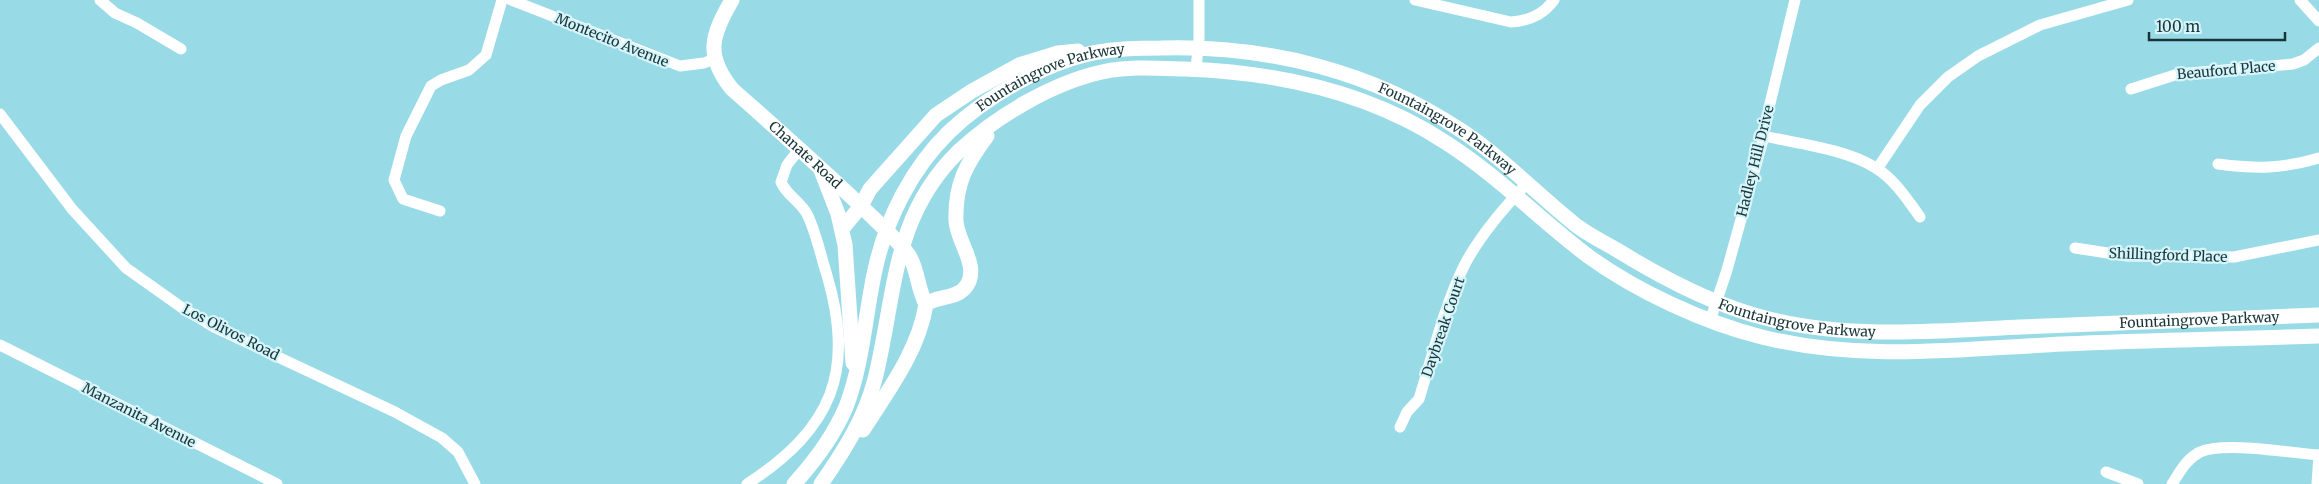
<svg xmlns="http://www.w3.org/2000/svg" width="2319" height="484" font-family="Merriweather,serif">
	<rect width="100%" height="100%" fill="#98dbe6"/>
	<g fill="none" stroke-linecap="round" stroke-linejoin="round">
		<g stroke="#fff" stroke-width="11">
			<polyline points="100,0 115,13 137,23 181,49"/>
			<polyline points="511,0 680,66 704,63 714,59"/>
			<path d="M1415,0L1511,22C1529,21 1543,15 1554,0"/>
			<polyline points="2300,0 2319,21"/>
			<polyline points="1196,69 1199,38 1199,0"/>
			<polyline points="2131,89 2178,74 2293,64 2304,60 2319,48"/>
			<polyline points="0,114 72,209 126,268 181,307 214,327 395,412 442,438 458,452 475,484"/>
			<path d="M1764,136C1799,144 1846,149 1876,168C1895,180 1907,199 1920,217"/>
			<path d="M2218,164C2257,169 2281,169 2319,158"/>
			<polyline points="1877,169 1920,105 1948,77 1978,56 2040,25 2128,0"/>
			<polyline points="440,211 403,199 394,180 406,136 431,86 441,80 469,70 486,55 502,0"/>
			<polyline points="2075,248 2127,256 2234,257 2319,240"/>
			<polyline points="1710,321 1727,270 1764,136 1766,120 1795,0"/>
			<polyline points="0,345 277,484"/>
			<path d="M1400,427L1407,412L1419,399C1433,354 1444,306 1465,264C1481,234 1505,207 1528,182"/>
			<polyline points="2106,472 2138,484"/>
			<path d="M747,484C833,428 856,371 826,272C820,253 816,232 807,214C800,201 787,196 781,182L787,165L800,148"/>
			<path d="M2172,484C2180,472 2186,459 2200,452C2224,441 2291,453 2319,455"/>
			<polyline points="2317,484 2319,455"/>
		</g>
		<g stroke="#fff" stroke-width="15">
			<path id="s1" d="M732,0C711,36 705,55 732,89C775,127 818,165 860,205C876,221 894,236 908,254C918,268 917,288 926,304"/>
			<polyline points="821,170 838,214 845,245 853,363"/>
			<polyline points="842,229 861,206 870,189 936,115 972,91 1019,65 1058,53 1078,51"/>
			<path d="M863,430C888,391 919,350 926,304C937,296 954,299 964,289C983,268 956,242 956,220C955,184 966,164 987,136"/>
			<path id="s2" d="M794,484C815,461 834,435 846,407C863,363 865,315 875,270C886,219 912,168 949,132C988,95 1052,58 1105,51C1123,48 1142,48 1161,48C1267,45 1372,71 1462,131C1504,159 1538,195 1577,226C1589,235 1603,242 1617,250C1664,279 1715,306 1769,319C1849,339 1939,331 2020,327C2120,323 2219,319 2319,315"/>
			<path d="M821,484C844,451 865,418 875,379C896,295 891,217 959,151C995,117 1052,83 1102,72C1128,66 1156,68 1184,69C1275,72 1367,91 1445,142C1497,175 1539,219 1588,256C1636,291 1705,323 1762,337C1861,362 1962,349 2063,344C2148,340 2234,339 2319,336"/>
		</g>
	</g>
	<g text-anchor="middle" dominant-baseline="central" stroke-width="4.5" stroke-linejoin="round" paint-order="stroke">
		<g font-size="14" fill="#193539" stroke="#d5f5fb">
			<text transform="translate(612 40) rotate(22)">Montecito Avenue</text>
			<text transform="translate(2226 70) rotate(-5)">Beauford Place</text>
			<text stroke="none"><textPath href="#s2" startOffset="510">Fountaingrove Parkway</textPath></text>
			<text stroke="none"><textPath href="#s2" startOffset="930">Fountaingrove Parkway</textPath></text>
			<text stroke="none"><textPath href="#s1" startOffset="196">Chanate Road</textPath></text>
			<text transform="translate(1755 161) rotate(-76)">Hadley Hill Drive</text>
			<text transform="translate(2168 255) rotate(2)">Shillingford Place</text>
			<text stroke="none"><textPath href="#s2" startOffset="1335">Fountaingrove Parkway</textPath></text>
			<text stroke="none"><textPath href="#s2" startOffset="1739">Fountaingrove Parkway</textPath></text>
			<text transform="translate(1443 327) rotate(-71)">Daybreak Court</text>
			<text transform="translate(231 332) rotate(27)">Los Olivos Road</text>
			<text transform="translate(139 415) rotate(27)">Manzanita Avenue</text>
		</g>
	</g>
	<path d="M2149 32v8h136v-8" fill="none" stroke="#193539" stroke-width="2.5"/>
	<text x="2156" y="32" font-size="15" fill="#193539" stroke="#d5f5fb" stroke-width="4" paint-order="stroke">100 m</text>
</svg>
